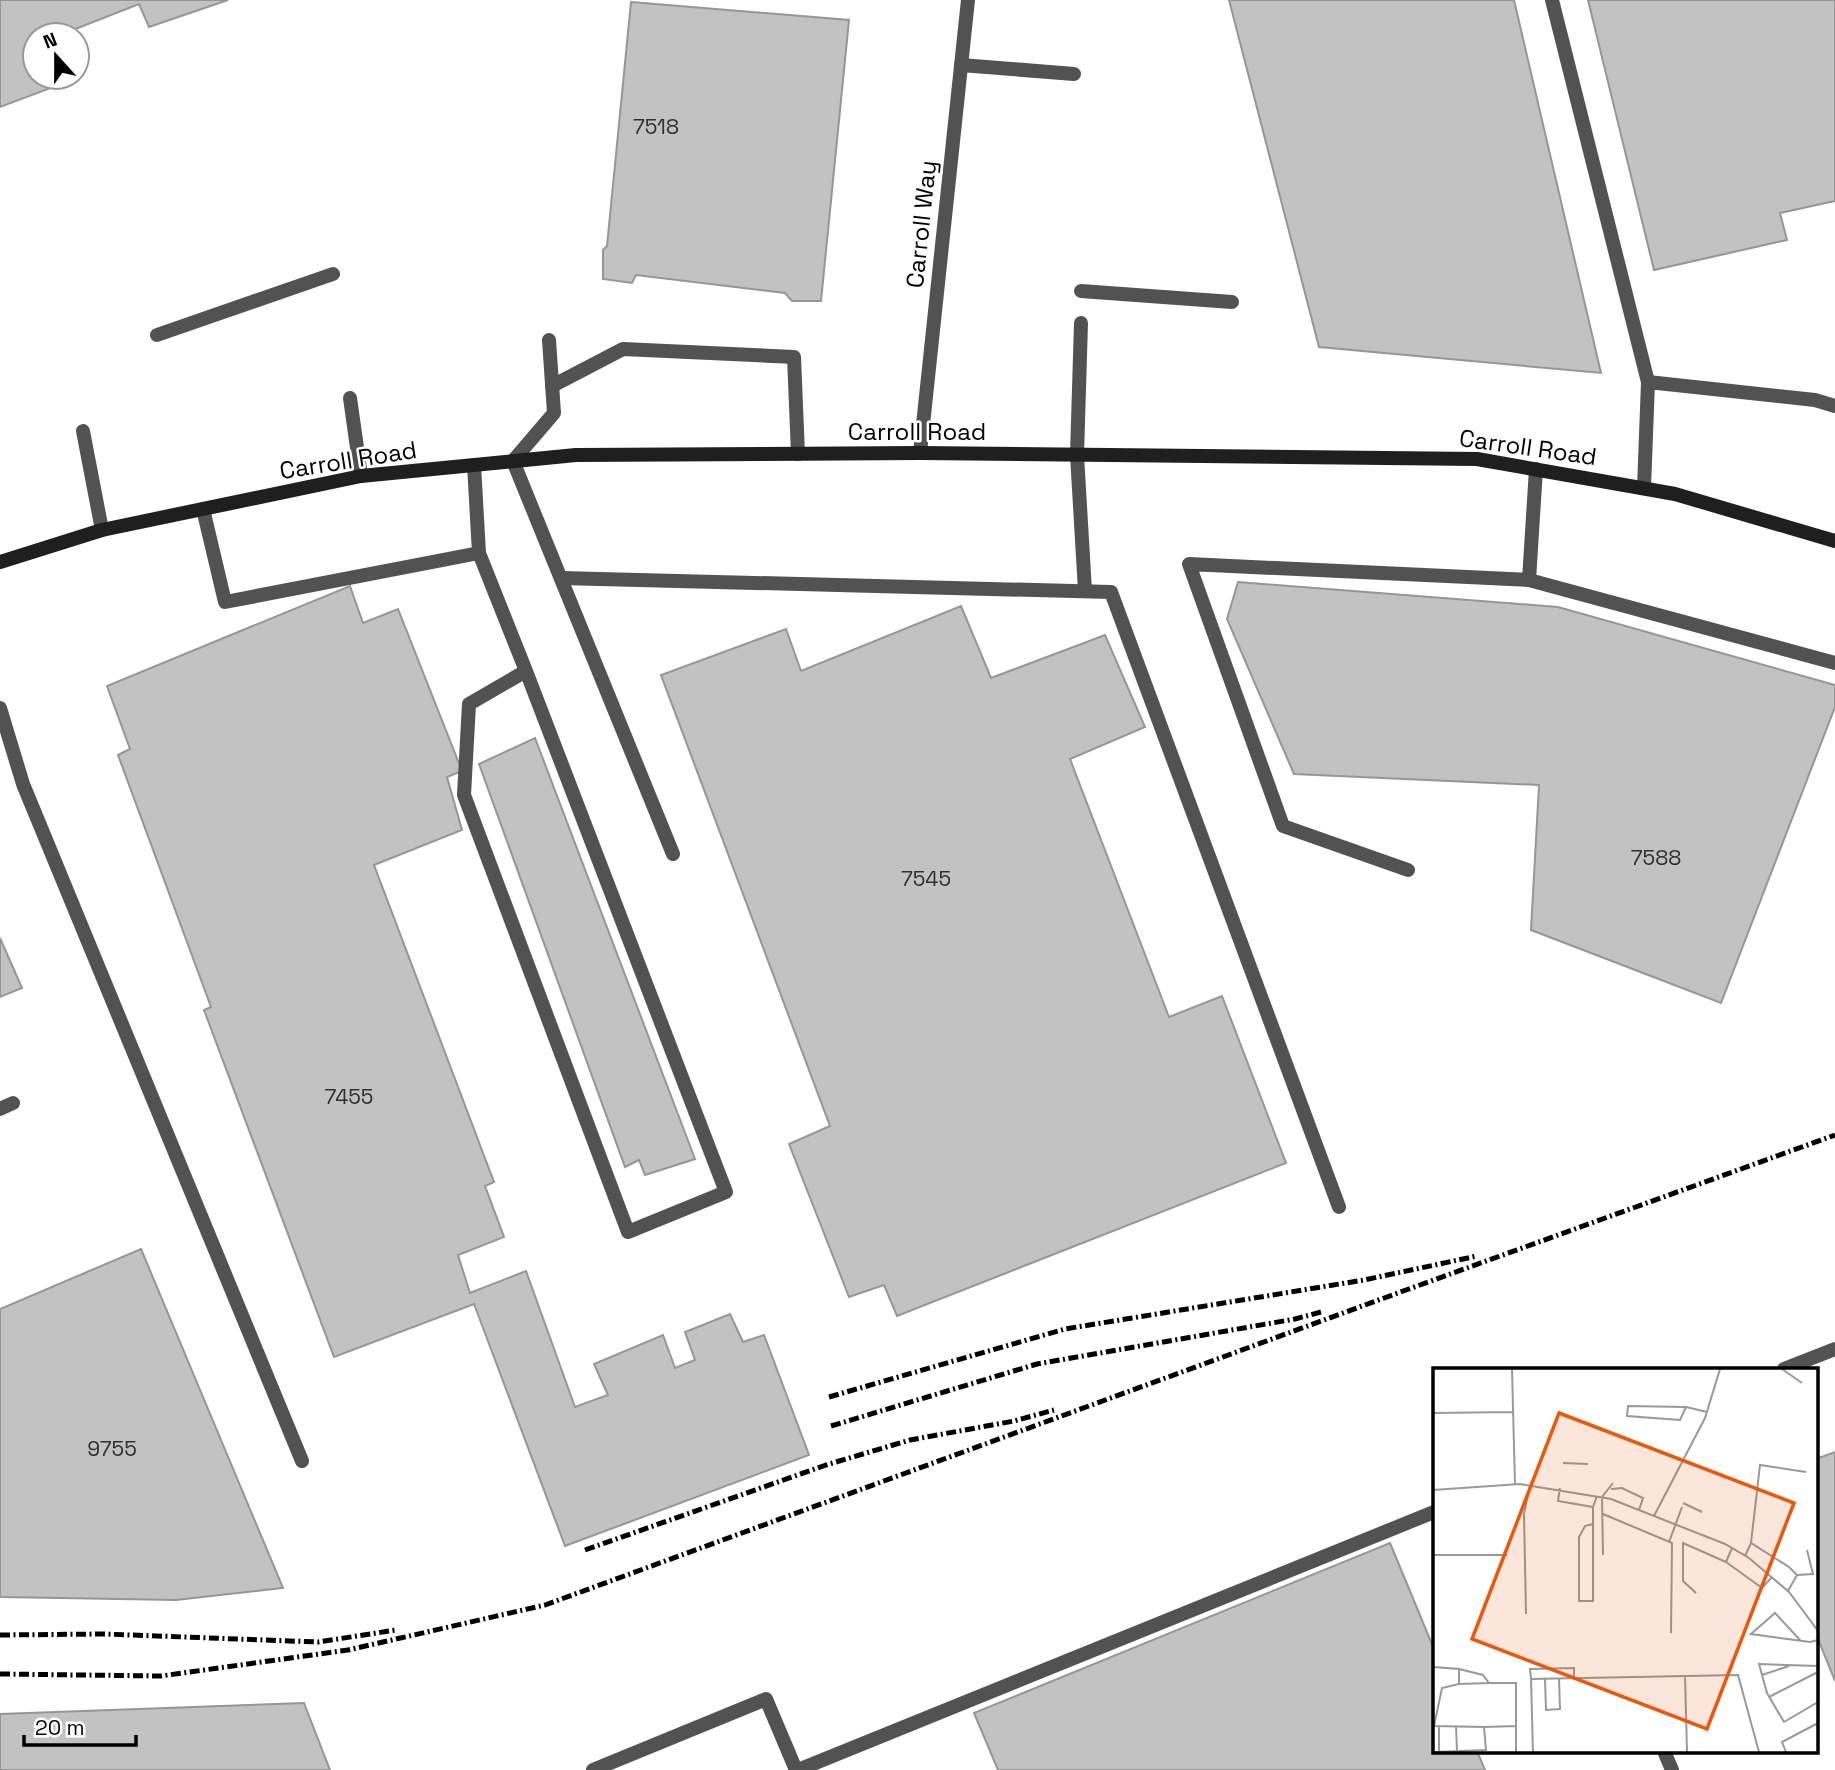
<svg xmlns="http://www.w3.org/2000/svg" width="1835" height="1770" font-family="'Space Grotesk',sans-serif">
	<rect width="100%" height="100%" fill="#fff"/>
	<g fill="#c2c2c2" stroke="#969696" stroke-width="2">
		<polygon points="0,0 228,0 149,27 139,4 65,33 66,35 35,35 35,77 77,77 77,67 80,77 0,107"/>
		<polygon points="1229,0 1514,0 1601,373 1319,347"/>
		<polygon points="1588,0 1835,0 1835,201 1780,213 1787,240 1654,270"/>
		<polygon points="631,2 849,20 821,301 792,301 785,293 636,275 632,283 603,279 603,250 607,246"/>
		<polygon points="1238,582 1558,607 1835,685 1835,707 1721,1003 1531,930 1539,785 1294,774 1227,619"/>
		<polygon points="350,586 363,623 398,609 462,771 447,777 462,830 374,865 494,1182 485,1186 504,1237 458,1255 470,1293 526,1271 575,1407 608,1395 594,1364 663,1335 675,1368 695,1360 685,1332 730,1314 743,1342 764,1335 809,1455 565,1546 474,1304 334,1357 204,1010 211,1007 118,755 130,749 107,686"/>
		<polygon points="961,606 991,678 1105,635 1145,727 1070,759 1169,1017 1222,996 1286,1163 897,1316 884,1285 849,1297 789,1144 830,1126 661,675 786,629 801,671"/>
		<polygon points="535,738 695,1159 645,1175 639,1160 625,1167 479,764"/>
		<polygon points="0,938 22,988 0,997"/>
		<polygon points="141,1249 283,1588 176,1600 0,1597 0,1309"/>
		<polygon points="1835,1452 1835,1681 1816,1634 1816,1459"/>
		<polygon points="1390,1543 1434,1649 1434,1751 1477,1751 1485,1770 998,1770 974,1713"/>
		<polygon points="304,1703 330,1770 0,1770 0,1714"/>
	</g>
	<g fill="none" stroke-linecap="round" stroke-linejoin="round">
		<g stroke="#525252" stroke-width="14">
			<polyline points="1552,0 1648,382"/>
			<polyline points="961,65 1074,74"/>
			<polyline points="1081,291 1232,302"/>
			<polyline points="1081,323 1077,455 1085,591"/>
			<polyline points="157,335 333,274"/>
			<polyline points="549,340 554,413 513,461 673,854"/>
			<polyline points="552,386 623,349 794,357 798,454"/>
			<polyline points="350,398 361,476"/>
			<polyline points="83,431 102,530"/>
			<polyline points="1536,469 1529,580 1835,663"/>
			<polyline points="1644,488 1648,382 1815,400 1835,406"/>
			<polyline points="203,509 225,602 479,553 474,465"/>
			<polyline points="479,553 526,671 726,1192 628,1232 464,795 469,704 526,671"/>
			<polyline points="561,578 1111,592 1339,1207"/>
			<polyline points="0,708 23,784 302,1461"/>
			<polyline points="1408,870 1283,826 1189,564 1529,580"/>
			<polyline points="0,1109 13,1103"/>
			<polyline points="1784,1369 1835,1349"/>
			<polyline points="1664,1751 1672,1770"/>
			<polyline points="593,1770 766,1699 796,1770"/>
			<polyline points="798,1770 1434,1512"/>
		</g>
		<polyline stroke="#525252" stroke-width="14" points="920,453 968,0"/>
		<polyline stroke="#1f1f1f" stroke-width="14" points="0,562 102,530 361,476 576,455 920,453 1477,459 1675,494 1835,541"/>
		<g stroke="#000" stroke-width="5" stroke-dasharray="10 3.5 2 3.5" stroke-linecap="butt">
			<polyline points="829,1397 1065,1329 1364,1280 1477,1256"/>
			<polyline points="831,1426 1037,1364 1295,1319 1321,1312"/>
			<polyline points="585,1550 826,1465 910,1440 1014,1421 1054,1410"/>
			<polyline points="0,1635 104,1634 318,1642 396,1630"/>
			<polyline points="0,1674 161,1676 348,1650 545,1605 1406,1290 1835,1135"/>
		</g>
	</g>
	<g text-anchor="middle" dominant-baseline="central" stroke-width="5" stroke-linejoin="round" paint-order="stroke">
		<g font-size="21" fill="#303030">
			<text x="656" y="126">7518</text>
			<text x="1656" y="857">7588</text>
			<text x="926" y="878">7545</text>
			<text x="349" y="1096">7455</text>
			<text x="112" y="1448">9755</text>
		</g>
		<g font-size="24" fill="#000" stroke="#fff">
			<text transform="translate(921 224) rotate(-84)">Carroll Way</text>
			<text x="917" y="431">Carroll Road</text>
			<text transform="translate(1528 447) rotate(8)">Carroll Road</text>
			<text transform="translate(348 460) rotate(-9)">Carroll Road</text>
		</g>
	</g>
	<g transform="translate(1433 1368)">
		<rect width="385" height="385" fill="#fff"/>
		<path fill="none" stroke="#999" stroke-width="2" d="M79,1L82,116M349,1L369,15M253,39L195,38L194,48L247,52L253,39L274,44M0,45L80,44M130,95L155,96M127,120L125,133L160,139L164,128M178,121L189,120L210,130L206,142M0,122L87,116L178,131L292,176L316,190L356,224L385,263M250,135L269,144M160,139V233H146V169L152,158L160,156M170,146L239,175L238,265M221,148L272,50L287,1M236,174L249,139M318,175L327,97L373,104M299,180L293,194L329,220L339,209M0,187H74M170,187L169,129L180,115M312,188L318,175L356,199L364,207L355,223M364,207L380,206L374,182M263,225L250,213V175L293,194M93,246L91,146L97,117M0,253V290M367,272L342,245L318,266L377,274L385,272M385,298L326,296L334,325L351,354L385,334M0,299L26,301V316L9,320L1,358L51,359L53,382L0,384M26,301L50,307L56,315H83V358L51,359M329,307L356,298M252,308L254,384M98,311L97,301L141,300V310M112,311L113,342L127,341L126,311M26,316L56,315M336,329L385,304M6,358V384M23,358L24,383M83,358V384M100,384L98,311L305,307L326,384M353,384L349,374L385,355"/>
		<path fill="#e8590c" fill-opacity="0.15" stroke="#e8590c" stroke-width="3.5" d="M126,45L361,135L274,361L39,271Z"/>
		<rect width="385" height="385" fill="none" stroke="#000" stroke-width="3.5"/>
	</g>
	<g transform="translate(56 56) rotate(339)"><circle r="33" fill="#ffffff" stroke="#999999" stroke-width="2"/>
	<path d="M0-5L12 26L0 18L-12 26Z" fill="#000000"/>
	<text y="-10" font-size="19" font-weight="bold" text-anchor="middle" fill="#000000">N</text>
	</g>
	<path d="M24 1735v10h112v-10" fill="none" stroke="#000000" stroke-width="3.5"/>
	<text x="35" y="1735" font-size="21" fill="#000000" stroke="#ffffff" stroke-width="5" paint-order="stroke">20 m</text>
</svg>
